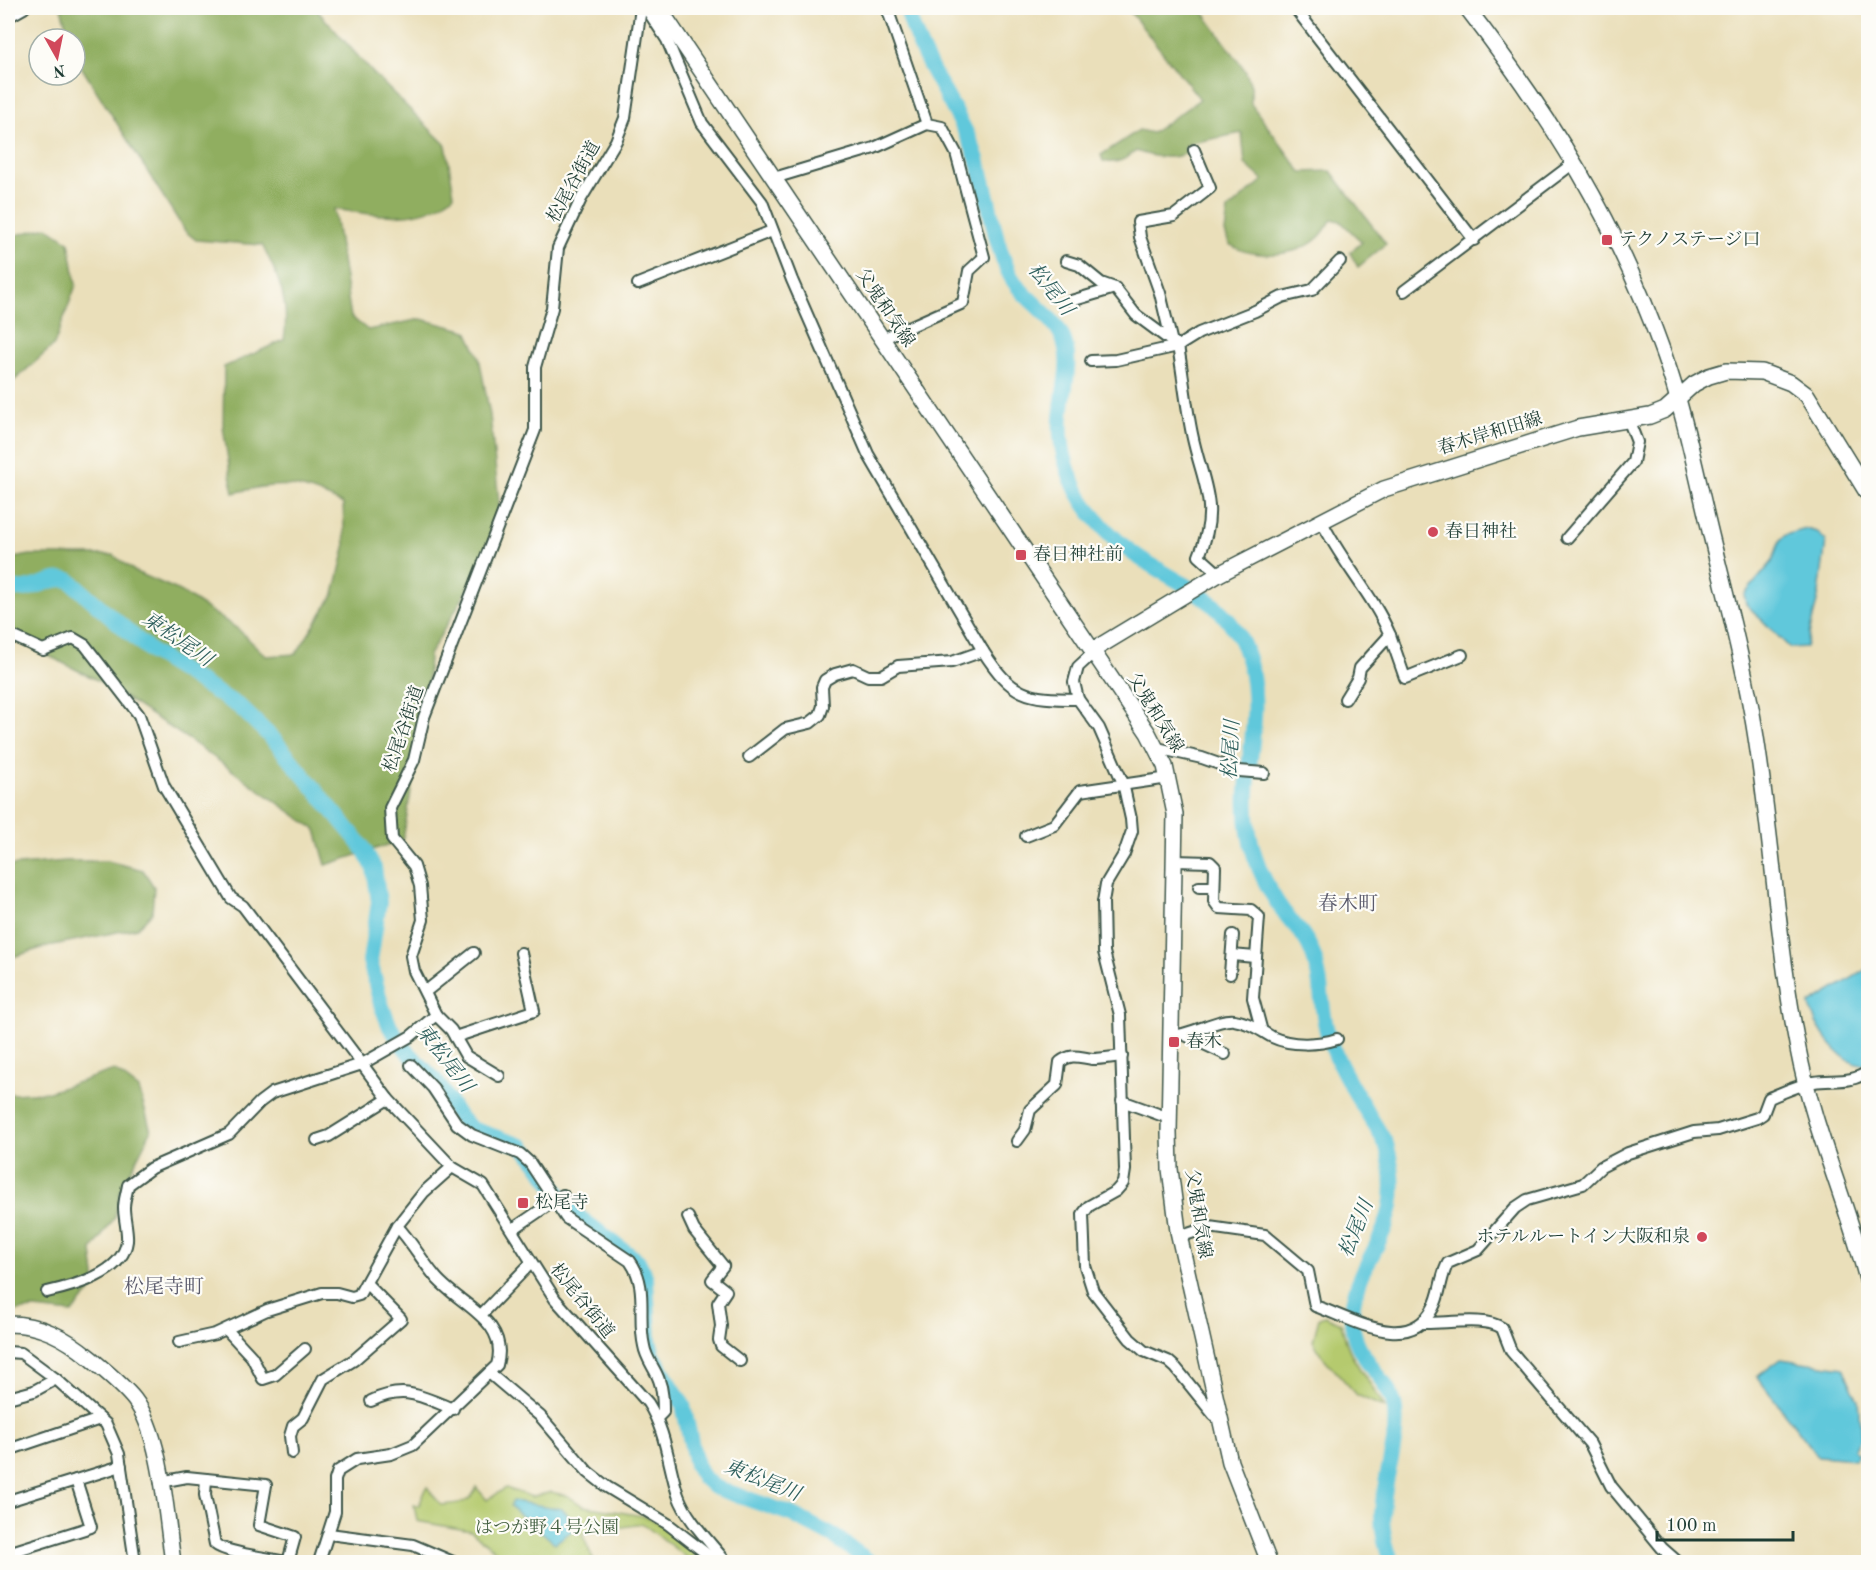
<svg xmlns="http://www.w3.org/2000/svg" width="1876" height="1570" font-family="'Old Standard TT','Noto Serif JP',serif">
	<rect width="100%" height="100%" fill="#fdfcf7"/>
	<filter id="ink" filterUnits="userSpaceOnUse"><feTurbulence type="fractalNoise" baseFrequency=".0167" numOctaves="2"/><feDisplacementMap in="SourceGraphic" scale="12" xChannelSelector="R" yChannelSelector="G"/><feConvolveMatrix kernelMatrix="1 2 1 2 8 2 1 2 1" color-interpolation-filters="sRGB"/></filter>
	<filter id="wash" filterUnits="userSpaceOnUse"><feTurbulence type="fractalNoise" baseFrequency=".008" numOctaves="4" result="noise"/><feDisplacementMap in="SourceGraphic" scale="24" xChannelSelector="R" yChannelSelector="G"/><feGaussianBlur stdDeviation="1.35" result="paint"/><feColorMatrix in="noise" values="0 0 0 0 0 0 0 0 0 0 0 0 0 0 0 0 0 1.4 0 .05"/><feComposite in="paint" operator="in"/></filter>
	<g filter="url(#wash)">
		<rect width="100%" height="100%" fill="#eadfba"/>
		<g fill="#b5ca6e" stroke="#6a8451" stroke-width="1.5">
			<path d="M1325,1316L1341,1323C1350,1365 1366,1373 1385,1408L1357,1395L1322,1356L1313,1341L1319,1318Z"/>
			<path d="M427,1487L441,1505C456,1503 472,1505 476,1487L487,1500L506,1488L532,1497L551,1492L568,1496L583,1506L643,1516L658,1522L697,1551L691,1561L643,1524L582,1533L594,1562H509L471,1531L417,1521L414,1505H419Z"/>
		</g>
		<g fill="#90ae61" stroke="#58764a" stroke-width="1.5">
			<path d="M61,8H315L373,73L446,145L454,195C421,225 374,215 334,209L351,317L368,330L421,319L467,331L479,357L490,415L500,512L476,575L429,655L427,694L403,840L326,865L316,830L188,739L101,682L25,644L8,631V559L30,555H113L136,572L180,591L238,629L266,656L296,654L334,594L345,548L343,504C297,481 282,482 233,493L223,427L224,367L284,340C290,304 279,276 262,245L196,240L185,231L75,57V39H70Z"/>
			<path d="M1127,8H1200L1245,70L1251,86V104L1301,172L1331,171L1386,244L1358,267L1350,253L1362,242L1340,221L1332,219C1328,225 1324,233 1318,238C1297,257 1252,260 1229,244L1225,232L1228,210L1263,180L1245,164L1242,133L1191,143L1184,148L1187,153C1173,160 1152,157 1136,151C1125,159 1117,165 1103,161L1101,155L1139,130L1152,133L1200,99Z"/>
			<polygon points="47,227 69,242 76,285 54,345 8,386 8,237"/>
			<polygon points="66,861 107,861 143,870 154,887 152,913 137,928 48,946 13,957 8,964 8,866"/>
			<polygon points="114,1070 139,1089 151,1131 120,1192 115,1217 92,1250 96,1285 72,1313 34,1309 8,1312 8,1092 12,1094 49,1092"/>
		</g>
		<g fill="#60c8db" stroke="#408288" stroke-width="1.5">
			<polygon points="1806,529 1817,532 1826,541 1819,593 1806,647 1790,648 1746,604 1744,595 1772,562 1780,540 1785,535"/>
			<path d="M1868,968V1064C1845,1072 1812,1025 1810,1004Z"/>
			<polygon points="1781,1359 1843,1368 1858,1400 1861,1439 1853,1450 1858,1454 1855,1459 1818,1456 1757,1377"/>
			<polygon points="512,1501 562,1509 571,1520 573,1530 555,1543 510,1506"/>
		</g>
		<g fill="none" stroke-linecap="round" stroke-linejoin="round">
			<g stroke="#60c8db" stroke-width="16">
				<path d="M907,8C919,59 953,100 973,148C989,188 991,234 1009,273C1022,300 1057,315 1065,344C1071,365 1064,387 1062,408C1057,440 1066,474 1083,501C1099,525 1119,545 1143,560C1182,585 1226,601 1244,647C1270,712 1238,771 1249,833C1254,863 1271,898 1291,921C1300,931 1307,939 1312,952C1323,979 1320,1008 1328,1035C1340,1073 1367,1110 1386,1144C1394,1171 1396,1198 1386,1224C1375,1255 1354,1278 1352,1313C1349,1358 1391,1376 1395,1410C1400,1463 1366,1505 1392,1562"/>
				<path d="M8,587C32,596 48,575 69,580L153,653L240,707L275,741L362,846L374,868L379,902L370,961L381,1004L390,1027L407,1051L437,1082L458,1116L472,1129L522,1146L533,1157L572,1212L638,1261L646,1278L649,1341L653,1355L683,1405L696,1465L703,1477L714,1487L791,1514L835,1537L870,1562"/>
			</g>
		</g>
	</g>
	<g filter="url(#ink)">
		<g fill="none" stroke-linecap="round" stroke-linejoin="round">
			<defs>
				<g id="street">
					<path d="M641,8L625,118L616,141L581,199L558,248L552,308L535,367V430L424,717L414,760L390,808L392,839L414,866L420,886L423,920L411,956L414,971L436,1015L411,1036L362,1064L388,1099L452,1167L483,1185L555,1299L648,1403C666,1431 668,1464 678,1495C687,1520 710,1542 726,1562"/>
					<path d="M646,8L667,40L702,123L762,202L792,280L868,454L983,651C1012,696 1026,699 1078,699"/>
					<polyline points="1295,8 1474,240"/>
					<polyline points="8,17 24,8"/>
					<polyline points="774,178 874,148 927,124"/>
					<path d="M1066,261L1079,265L1101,283L1115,288L1136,315L1178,346C1183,375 1186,405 1192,434C1202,483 1221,505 1199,556L1219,574"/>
					<polyline points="638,284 772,231"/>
					<polyline points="1404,291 1575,162"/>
					<polyline points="1071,301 1115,288"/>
					<polyline points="882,339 963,303 969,271 984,257 956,153 942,127 927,124 887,8"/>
					<polyline points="1172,343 1160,293 1140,237 1138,222 1174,216 1210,188 1194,150"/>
					<polyline points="1091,361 1116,360 1178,346 1199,333 1255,311 1282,297 1312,290 1340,261"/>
					<path d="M1321,520C1341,562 1372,593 1390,635L1360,668L1358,678L1345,699"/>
					<polyline points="1567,538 1633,462 1637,442 1628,419"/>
					<path d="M8,634L43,650L73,638L85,645L139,715L164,786L231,898L243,906L362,1064L272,1093L260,1102L229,1134L151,1168L128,1185C127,1192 124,1200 124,1208C124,1218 128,1231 127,1241C123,1274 73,1286 47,1292"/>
					<polyline points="1390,635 1405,678 1462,655"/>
					<polyline points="1093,653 1078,667 1074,682 1078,699 1099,728 1123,783 1131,819 1132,831 1124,854 1106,884 1103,902 1104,952 1120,1015 1125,1170 1123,1183 1116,1191 1089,1206 1083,1214 1085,1266 1093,1291 1130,1339 1144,1351 1168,1361 1176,1368 1214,1415 1220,1416"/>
					<polyline points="1157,748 1202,758 1239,771 1264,773"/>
					<polyline points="749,757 785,729 810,723 820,715 823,706 822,687 825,680 835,674 853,669 868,676 881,676 898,666 952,662 983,651"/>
					<polyline points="1026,836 1054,825 1080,791 1169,778"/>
					<polyline points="1174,861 1210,862 1215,867 1214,901 1219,908 1251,910 1259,917 1253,998 1261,1028"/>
					<polyline points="1199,887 1214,887"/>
					<polyline points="1232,955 1255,957"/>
					<polyline points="1230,974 1233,935"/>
					<polyline points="425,992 474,953"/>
					<polyline points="436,1015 451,1030 466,1056 499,1076"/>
					<path d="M1171,1036C1192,1035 1218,1018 1234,1020C1248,1022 1260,1030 1272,1037C1291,1046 1318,1045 1337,1039"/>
					<polyline points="1187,1036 1225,1054"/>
					<polyline points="455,1037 534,1011 521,953"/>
					<path d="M411,1065L433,1088L457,1124L472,1135L520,1154L530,1163L566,1218L630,1261C649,1287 637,1317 644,1346C646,1359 655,1368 659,1380C663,1390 663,1401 663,1412L657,1418"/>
					<polyline points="1122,1101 1169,1118"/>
					<polyline points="317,1140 329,1136 388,1099"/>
					<path d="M1017,1141L1025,1130L1030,1110L1057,1085L1060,1062C1072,1053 1078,1057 1092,1059C1102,1059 1112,1057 1122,1056"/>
					<polyline points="688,1217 694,1230 723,1266 712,1280 726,1291 718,1303 721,1326 719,1340 721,1346 740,1361"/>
					<polyline points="513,1229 563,1195"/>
					<path d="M1179,1237L1209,1227L1265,1235L1308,1271L1315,1306C1351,1318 1409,1355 1433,1308C1441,1294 1440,1277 1448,1263L1478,1250L1515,1208L1527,1200L1583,1184L1601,1167L1628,1153L1694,1132L1718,1130L1757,1118L1763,1114L1769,1098C1784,1092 1798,1085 1814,1082C1833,1079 1853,1084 1868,1071"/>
					<polyline points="481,1315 531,1263"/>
					<path d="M1422,1323C1445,1324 1485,1316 1502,1328L1511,1351L1590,1444L1611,1486L1662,1548L1678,1562"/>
					<polyline points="227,1330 252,1357 263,1379 275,1375 305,1349"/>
					<polyline points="179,1342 215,1334 267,1310 322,1293 337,1293 352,1297 359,1295 397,1226"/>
					<polyline points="8,1352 21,1353 56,1379 106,1424 119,1454 135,1562"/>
					<polyline points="489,1373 540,1416 588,1472 607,1487 668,1524 717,1562"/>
					<polyline points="8,1398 34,1391 56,1379"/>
					<path d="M371,1401C405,1385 420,1396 453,1409"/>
					<polyline points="8,1450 100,1419"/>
					<polyline points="292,1453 290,1436 293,1426 303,1418 323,1379 354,1360 401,1319 366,1283"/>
					<path d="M206,1479L205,1495L215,1544C225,1553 269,1558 286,1562"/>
					<polyline points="160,1482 187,1477 266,1485 259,1525 295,1537 288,1562"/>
					<polyline points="8,1501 121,1466"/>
					<polyline points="329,1534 413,1545 453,1562"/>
					<polyline points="8,1553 91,1527 76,1480"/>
					<path d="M319,1562L335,1512V1480L338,1471L357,1459L391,1454L413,1445L497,1365C510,1319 456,1304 434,1275C421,1259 411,1241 397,1226L424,1192L452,1167"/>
				</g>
				<g id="secondary">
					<polyline points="659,8 1148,733 1165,766 1175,814 1169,1133 1170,1169 1178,1231 1230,1462 1269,1562"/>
					<path d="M1467,8C1552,118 1617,222 1664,355C1685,414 1697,478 1712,539C1727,601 1744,663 1754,725C1772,833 1777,941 1798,1049C1813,1128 1848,1205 1868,1283"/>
					<polyline points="1093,653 1098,647 1219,574 1384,489 1578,428 1650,416 1665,410 1694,384 1709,376 1726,371 1762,372 1791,383 1807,395 1868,494"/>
					<path d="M8,1324C40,1324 65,1337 90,1358C105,1371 121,1383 134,1399C162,1435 166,1516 173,1562"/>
				</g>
			</defs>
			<use href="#street" stroke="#3d5548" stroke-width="14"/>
			<use href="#secondary" stroke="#3d5548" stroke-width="18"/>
			<use href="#street" stroke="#fff" stroke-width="10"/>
			<use href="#secondary" stroke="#fff" stroke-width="15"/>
		</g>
	</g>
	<g fill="#d1495b" stroke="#fdfcf7" stroke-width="2">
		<rect x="1601" y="234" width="12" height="12" rx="3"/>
		<circle cx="1433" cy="532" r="6"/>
		<rect x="1015" y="549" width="12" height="12" rx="3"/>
		<rect x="1168" y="1036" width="12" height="12" rx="3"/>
		<rect x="517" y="1197" width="12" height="12" rx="3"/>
		<circle cx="1702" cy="1237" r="6"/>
	</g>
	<g text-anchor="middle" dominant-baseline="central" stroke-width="4.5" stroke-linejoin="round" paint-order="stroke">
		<g font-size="18" fill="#1f3d34" stroke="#fdfcf7">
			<text transform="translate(574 182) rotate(-61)">松尾谷街道</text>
			<text transform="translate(885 308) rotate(56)">父鬼和気線</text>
			<text transform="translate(1490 434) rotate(-17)">春木岸和田線</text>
			<text transform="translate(1155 713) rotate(58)">父鬼和気線</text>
			<text transform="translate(404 729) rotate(-71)">松尾谷街道</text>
			<text transform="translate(1198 1214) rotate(81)">父鬼和気線</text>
			<text transform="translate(582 1301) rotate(51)">松尾谷街道</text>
		</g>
		<g font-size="18" fill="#1f3d34" stroke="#fdfcf7" text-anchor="start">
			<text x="1619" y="240">テクノステージ口</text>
			<text x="1445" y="532">春日神社</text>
			<text x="1033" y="555">春日神社前</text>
			<text x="1186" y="1042">春木</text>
			<text x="535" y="1203">松尾寺</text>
			<text x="1690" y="1237" text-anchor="end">ホテルルートイン大阪和泉</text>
		</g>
		<g font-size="18" fill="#446042" stroke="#fdfcf7">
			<text x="547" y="1528">はつが野４号公園</text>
		</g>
		<g font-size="20" font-style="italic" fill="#2f605e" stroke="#fdfcf7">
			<text transform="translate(1050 290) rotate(52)">松尾川</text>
			<text transform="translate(177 640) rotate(35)">東松尾川</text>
			<text transform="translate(1232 750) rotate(-87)">松尾川</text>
			<text transform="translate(444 1059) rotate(52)">東松尾川</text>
			<text transform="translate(1357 1229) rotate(-68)">松尾川</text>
			<text transform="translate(762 1481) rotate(22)">東松尾川</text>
		</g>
		<g font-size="20" fill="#5b5b6c" stroke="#fdfcf7">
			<text x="1348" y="905">春木町</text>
			<text x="164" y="1288">松尾寺町</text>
		</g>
	</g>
	<rect width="1876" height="1570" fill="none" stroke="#fdfcf7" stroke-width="30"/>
	<g transform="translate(57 57) rotate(171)"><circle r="28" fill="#fdfcf7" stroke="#a4b0a9" stroke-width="1.5"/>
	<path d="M0-4.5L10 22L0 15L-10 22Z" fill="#d1495b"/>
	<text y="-9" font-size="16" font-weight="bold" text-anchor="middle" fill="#1f3d34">N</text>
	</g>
	<path d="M1657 1531v9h136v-9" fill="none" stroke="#1f3d34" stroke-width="3"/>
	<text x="1666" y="1531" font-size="18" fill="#1f3d34" stroke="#fdfcf7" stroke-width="4.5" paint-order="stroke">100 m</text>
</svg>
